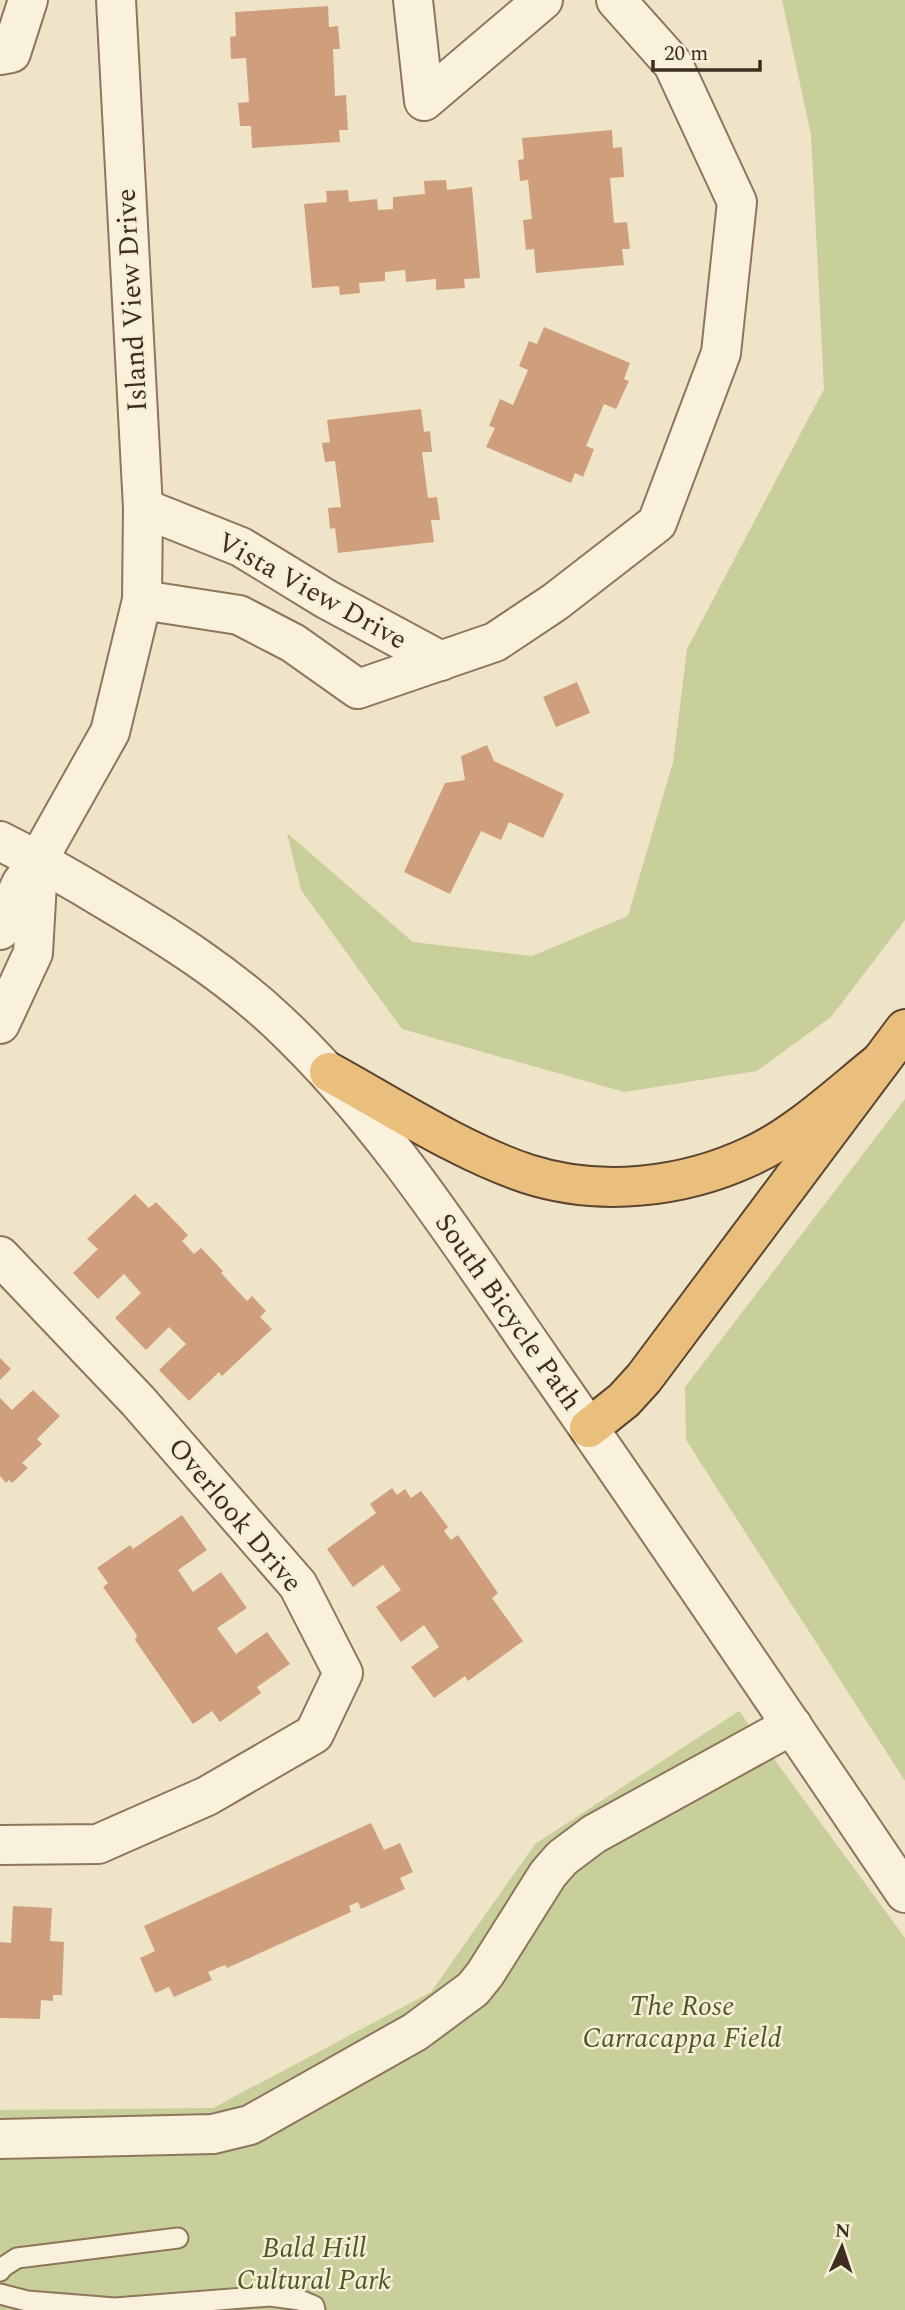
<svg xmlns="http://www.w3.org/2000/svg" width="905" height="2310" font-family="Spectral,serif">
	<rect width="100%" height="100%" fill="#f0e4c8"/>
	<g fill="#c9cf9b">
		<polygon points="782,0 905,0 905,920 831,1017 757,1071 624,1092 402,1029 301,890 287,833 413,942 532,956 628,916 673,762 687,649 824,389 811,135"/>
		<polygon points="905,1099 905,1781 686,1440 685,1387"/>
		<polygon points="739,1711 905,1938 905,2310 0,2310 0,2110 213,2108 431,1992 535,1844"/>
	</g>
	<g fill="#cf9f7d">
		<polygon points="328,6 329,27 338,26 340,49 333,49 335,96 346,95 348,130 339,130 340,142 252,148 251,126 240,126 238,103 249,102 246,58 231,59 230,37 236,36 235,12"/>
		<polygon points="612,130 613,148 622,147 624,177 610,178 614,223 627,222 630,249 622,249 624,265 536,273 534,249 526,250 523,220 532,219 528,180 520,181 518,160 524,159 522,138"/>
		<polygon points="446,180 447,190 472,187 480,278 464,279 465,288 436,290 436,279 406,282 405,270 385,272 385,281 359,283 360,293 340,295 339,286 312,288 304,204 327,202 326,191 348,190 349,202 377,199 378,210 393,209 393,197 425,194 424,181"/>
		<polygon points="544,327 630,363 624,379 629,381 616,409 604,404 586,446 594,449 583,477 575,473 571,483 486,447 495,428 489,426 500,399 513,405 528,370 519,366 529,341 537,344"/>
		<polygon points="421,409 424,432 430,431 432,452 422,452 428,498 437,497 440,520 431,520 434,542 338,553 335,528 330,529 328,508 341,507 335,461 325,462 322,443 330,442 327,420"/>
		<polygon points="577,682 590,713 556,727 543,697"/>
		<polygon points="487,745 494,761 564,794 543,838 509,822 501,840 481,831 450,894 404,872 445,783 465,780 461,756"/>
		<polygon points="135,1194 149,1208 156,1202 188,1235 182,1241 194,1254 201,1248 223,1271 221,1273 247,1301 252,1296 266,1311 260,1317 272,1329 222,1376 219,1372 189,1401 159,1370 186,1344 169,1327 146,1350 115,1318 141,1293 124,1274 98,1299 73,1273 98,1249 87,1239"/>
		<polygon points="0,1358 11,1369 0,1380"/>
		<polygon points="33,1390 60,1416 37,1439 42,1444 22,1463 28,1468 12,1483 9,1480 6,1483 0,1476 0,1398 12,1410"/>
		<polygon points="392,1488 397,1495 405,1489 411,1498 421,1491 448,1527 444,1531 451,1540 458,1535 498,1593 492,1598 523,1641 468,1681 465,1676 434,1698 411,1667 439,1647 424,1625 401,1642 376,1607 401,1590 383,1565 353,1587 327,1549 376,1513 370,1504"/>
		<polygon points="182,1515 207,1550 178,1570 193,1592 221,1572 247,1608 217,1628 236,1654 267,1632 290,1664 257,1687 261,1693 220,1722 212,1711 193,1724 135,1640 137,1635 103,1587 108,1583 97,1568 130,1545 133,1549"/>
		<polygon points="371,1823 384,1850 400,1843 413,1872 400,1878 405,1889 361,1909 358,1902 349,1906 351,1912 227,1968 225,1965 208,1972 212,1980 174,1997 169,1987 155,1993 140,1958 155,1951 144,1926"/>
		<polygon points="13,1906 52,1908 50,1941 64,1942 62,1995 53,1995 53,2001 41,2000 40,2019 0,2018 0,1942 11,1943"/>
	</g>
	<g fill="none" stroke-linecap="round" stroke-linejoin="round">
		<defs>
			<g id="service">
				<polyline points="0,2271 3,2267 17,2258 178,2238"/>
				<polyline points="0,2294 27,2301 115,2308 270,2296 300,2300 314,2306 315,2310"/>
			</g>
			<g id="minor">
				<polyline points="413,0 424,101 543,0"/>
				<polyline points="0,55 11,53 28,0"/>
				<polyline points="143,508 241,547 326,599 441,661"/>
				<polyline points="142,600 239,615 293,643 358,689 495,642 555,602 657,523 721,353 737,202 673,64 616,0"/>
				<polyline points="0,930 21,884 38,860 110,732 142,600 143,508 116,0"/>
				<polyline points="0,1024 33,953 38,865"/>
				<polyline points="0,1256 138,1401 298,1585 343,1673 314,1734 207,1796 98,1844 0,1845"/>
				<polyline points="0,2139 213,2134 250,2125 415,2032 473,1989 485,1974 548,1874 562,1858 594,1834 792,1725"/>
			</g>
			<path id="tertiary" d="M0,841C38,860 75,881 111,903C170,938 228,975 278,1022C383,1121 460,1243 542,1361C665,1537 785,1715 905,1893"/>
			<g id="trunk">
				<path d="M329,1072C391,1106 461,1152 528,1174C600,1197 683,1188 751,1156C797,1135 840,1094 880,1062"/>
				<polyline points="589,1428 624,1400 644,1378 905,1029"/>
			</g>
		</defs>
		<use href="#service" stroke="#8d765c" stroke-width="23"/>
		<use href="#minor" stroke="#8d765c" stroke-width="42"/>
		<use href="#tertiary" stroke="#8d765c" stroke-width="42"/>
		<use href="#trunk" stroke="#5b4430" stroke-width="42"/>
		<use href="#service" stroke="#faf1dc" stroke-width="19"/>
		<use href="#minor" stroke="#faf1dc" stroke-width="38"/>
		<use href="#tertiary" stroke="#faf1dc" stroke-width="38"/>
		<use href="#trunk" stroke="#eabe7c" stroke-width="38"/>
	</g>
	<g text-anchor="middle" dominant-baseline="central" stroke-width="5" stroke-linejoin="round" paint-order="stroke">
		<g font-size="28" fill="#3d2e20" stroke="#f7eed8">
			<text transform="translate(132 300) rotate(-93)">Island View Drive</text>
			<text transform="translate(312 591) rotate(29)">Vista View Drive</text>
			<text transform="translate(508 1312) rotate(55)">South Bicycle Path</text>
			<text transform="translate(235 1515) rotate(50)">Overlook Drive</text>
		</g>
		<g font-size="28" font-style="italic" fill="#4d5a26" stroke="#f7eed8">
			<text x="682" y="2006">The Rose<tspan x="682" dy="32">Carracappa Field</tspan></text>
			<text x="314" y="2248">Bald Hill<tspan x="314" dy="32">Cultural Park</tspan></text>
		</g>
	</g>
	<g transform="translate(842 2247) rotate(3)" stroke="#f7eed8" stroke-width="5" paint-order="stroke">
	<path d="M0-5L12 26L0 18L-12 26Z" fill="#3d2e20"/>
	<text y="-10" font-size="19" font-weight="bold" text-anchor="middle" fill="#3d2e20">N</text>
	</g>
	<path d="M653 60v10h107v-10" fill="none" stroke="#3d2e20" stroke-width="3.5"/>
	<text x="664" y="60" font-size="21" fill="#3d2e20" stroke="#f7eed8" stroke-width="5" paint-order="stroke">20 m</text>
</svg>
